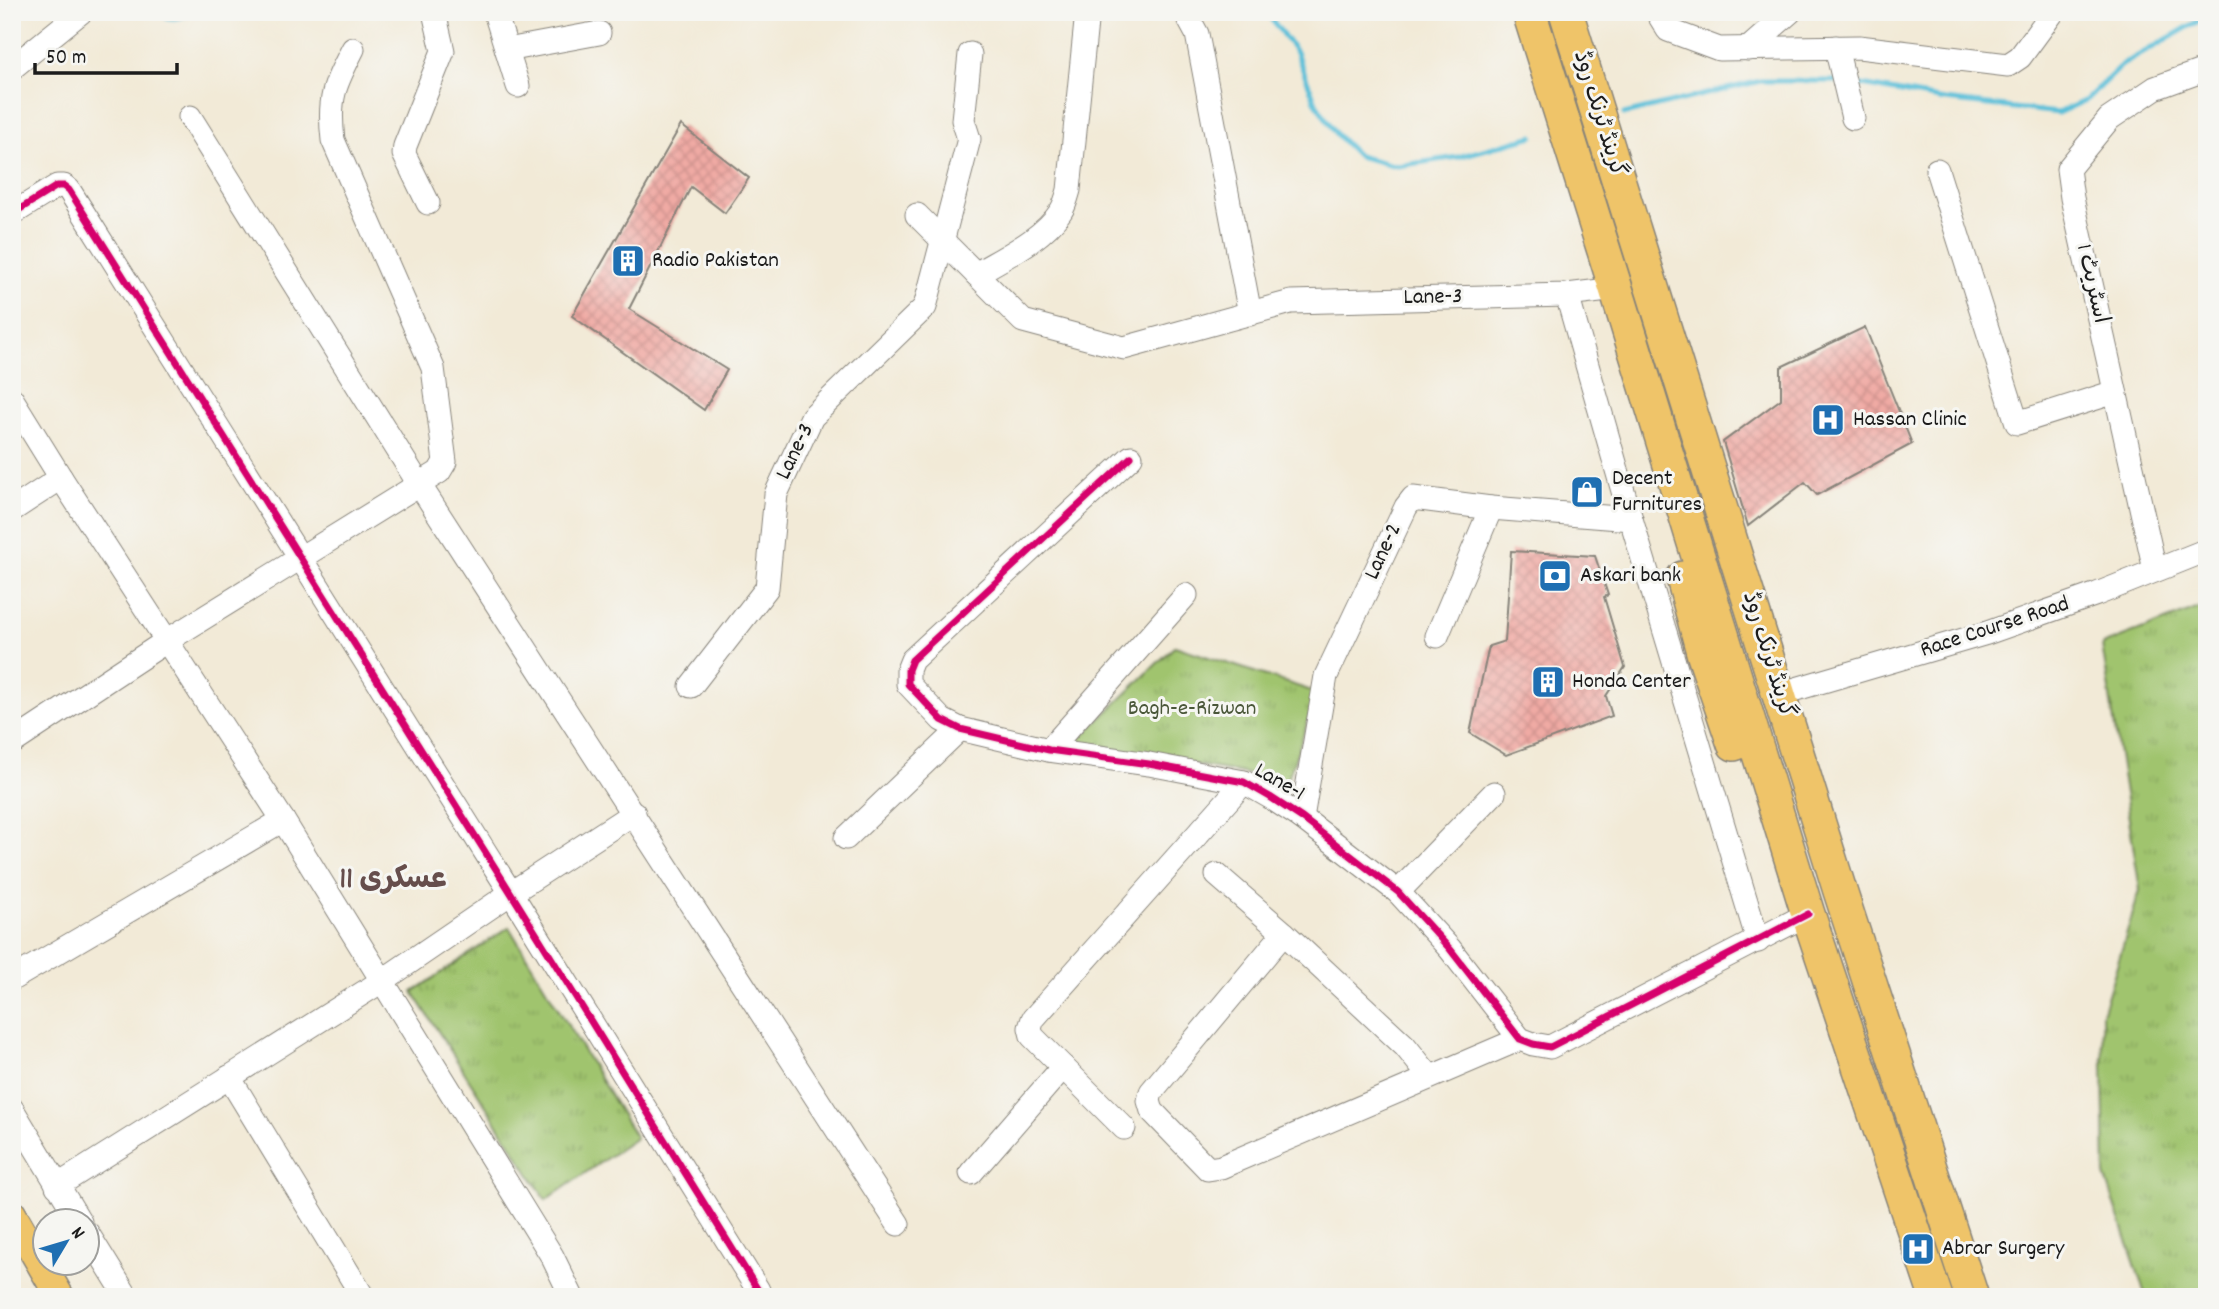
<svg xmlns="http://www.w3.org/2000/svg" width="2219" height="1309" font-family="Dekko,'Playpen Sans Arabic',sans-serif">
	<defs>
		<pattern id="park-tufts" width="24" height="20" patternUnits="userSpaceOnUse" patternTransform="scale(1.75)"><rect width="24" height="20" fill="#a0c46e"/><path d="M3 7l-1-3M5 7V3M7 7l1-3M15 17l-1-3M17 17v-4M19 17l1-3" fill="none" stroke="#89a85f"/></pattern>
		<pattern id="building-cross-hatch" width="8" height="8" patternUnits="userSpaceOnUse" patternTransform="scale(1.75)"><rect width="8" height="8" fill="#f0aaa4"/><path d="M0 0l8 8M0 8l8-8" fill="none" stroke="#cd928d"/></pattern>
	</defs>
	<rect width="100%" height="100%" fill="#f6f6f2"/>
	<filter id="ink" filterUnits="userSpaceOnUse"><feTurbulence type="fractalNoise" baseFrequency=".0143" numOctaves="2"/><feDisplacementMap in="SourceGraphic" scale="14" xChannelSelector="R" yChannelSelector="G"/><feConvolveMatrix kernelMatrix="1 2 1 2 8 2 1 2 1" color-interpolation-filters="sRGB"/></filter>
	<filter id="wash" filterUnits="userSpaceOnUse"><feTurbulence type="fractalNoise" baseFrequency=".00686" numOctaves="4" result="noise"/><feDisplacementMap in="SourceGraphic" scale="28" xChannelSelector="R" yChannelSelector="G"/><feGaussianBlur stdDeviation="1.57" result="paint"/><feColorMatrix in="noise" values="0 0 0 0 0 0 0 0 0 0 0 0 0 0 0 0 0 1.4 0 .05"/><feComposite in="paint" operator="in"/></filter>
	<g filter="url(#wash)">
		<rect width="100%" height="100%" fill="#f2ead7"/>
		<g fill="url(#park-tufts)" stroke="#5e7045" stroke-width="2">
			<polygon points="2207,605 2207,1297 2146,1297 2105,1175 2102,1014 2140,890 2102,645"/>
			<polygon points="1175,646 1318,693 1287,781 1075,743"/>
			<polygon points="509,927 636,1138 546,1200 413,992"/>
		</g>
		<g fill="none" stroke-linecap="round" stroke-linejoin="round">
			<g stroke="#5bc0d9" stroke-width="5">
				<path d="M157,12C170,22 181,18 194,12"/>
				<polyline points="1266,12 1296,52 1316,103 1336,134 1358,156 1397,166 1458,157 1533,136"/>
				<polyline points="1851,83 1945,100 2058,113 2086,100 2122,65 2207,16"/>
				<polyline points="1624,114 1760,81 1838,81"/>
			</g>
		</g>
		<g id="blocks">
			<g fill="url(#building-cross-hatch)">
				<polygon points="681,125 749,178 725,213 691,187 629,309 727,370 704,410 572,316"/>
				<polygon points="1865,327 1912,444 1817,495 1805,482 1748,526 1723,442 1781,399 1781,367"/>
				<polygon points="1511,551 1595,556 1608,595 1604,597 1625,667 1606,696 1612,716 1506,755 1470,733 1489,646 1505,641"/>
			</g>
		</g>
	</g>
	<g filter="url(#ink)">
		<use href="#blocks" fill-opacity="0" stroke="#87837a" stroke-width="2"/>
		<g fill="none" stroke-linecap="round" stroke-linejoin="round">
			<defs>
				<g id="minor">
					<polyline points="495,12 518,86"/>
					<polyline points="1185,12 1197,34 1250,314"/>
					<polyline points="1657,12 1668,30 1719,49 1859,47 2008,65 2020,57 2053,12"/>
					<polyline points="1836,47 1853,118"/>
					<polyline points="1748,49 1790,12"/>
					<polyline points="507,50 599,33"/>
					<polyline points="12,68 81,12"/>
					<polyline points="190,117 419,484 898,1224"/>
					<polyline points="1937,170 2017,423 2115,392"/>
					<polyline points="428,203 404,154 405,146 443,51 434,12"/>
					<polyline points="12,214 57,186 64,186 69,190 511,893 758,1290"/>
					<polyline points="917,215 1023,321 1124,348 1291,302 1567,295 1616,289"/>
					<path d="M976,274C1004,257 1042,240 1061,211C1065,205 1067,197 1069,190L1087,12"/>
					<polyline points="1567,295 1631,519 1758,941"/>
					<polyline points="12,399 61,478 283,820 552,1256 572,1297"/>
					<polyline points="1131,457 912,660 908,670 908,684 942,720 960,729 1049,750 1149,764 1244,782 1270,797 1302,818 1398,892 1450,949 1520,1039 1533,1044 1550,1047 1808,914"/>
					<polyline points="12,510 61,478"/>
					<polyline points="2155,570 2072,198 2068,169 2109,119 2155,88 2207,69"/>
					<polyline points="1437,636 1491,508"/>
					<polyline points="691,686 767,588 776,494 812,417 925,307 969,139 963,120 970,54"/>
					<polyline points="1779,694 1987,633 2097,594 2207,550"/>
					<path d="M12,743L168,640L439,472L445,462L433,368L333,140C328,98 334,86 353,49"/>
					<polyline points="1049,750 1186,595"/>
					<polyline points="1302,818 1326,676 1406,507 1413,498 1491,508 1631,519"/>
					<polyline points="846,838 960,729"/>
					<polyline points="1217,875 1284,933 1405,1046 1429,1076"/>
					<polyline points="1398,892 1494,793"/>
					<polyline points="1284,933 1151,1092 1149,1101 1152,1111 1208,1169 1221,1167 1520,1039"/>
					<polyline points="12,979 283,820"/>
					<polyline points="229,1077 363,1297"/>
					<polyline points="12,1109 80,1222"/>
					<polyline points="1124,1128 1032,1036 1030,1028 1033,1019 1244,782"/>
					<polyline points="971,1173 1063,1067"/>
					<polyline points="57,1186 382,981 511,893 634,813"/>
					<polyline points="88,1234 127,1297"/>
				</g>
				<polyline id="major" points="12,1214 60,1297"/>
				<g id="highway">
					<polyline points="1529,12 1616,289 1808,914 1936,1297"/>
					<polyline points="1566,12 1840,891 1972,1297"/>
					<polyline points="1683,578 1704,656 1734,744"/>
				</g>
			</defs>
			<use href="#minor" stroke="#87837a" stroke-width="25"/>
			<use href="#major" stroke="#87837a" stroke-width="31"/>
			<use href="#highway" stroke="#87837a" stroke-width="36"/>
			<use href="#minor" stroke="#fff" stroke-width="23"/>
			<use href="#major" stroke="#efc469" stroke-width="28"/>
			<use href="#highway" stroke="#efc469" stroke-width="33"/>
			<defs>
				<g id="cycleway">
					<polyline points="12,214 57,186 64,186 69,190 511,893 758,1290"/>
					<polyline points="1131,457 912,660 908,670 908,684 942,720 960,729 1049,750 1149,764 1244,782 1270,797 1302,818 1398,892 1450,949 1520,1039 1533,1044 1550,1047 1808,914"/>
				</g>
			</defs>
			<use href="#cycleway" stroke="#f6f6f2" stroke-width="11"/>
			<use href="#cycleway" stroke="#d6006c" stroke-width="7"/>
		</g>
	</g>
	<defs>
		<symbol id="building-square" viewBox="-11 -11 22 22"><rect x="-9" y="-9" width="18" height="18" rx="4" fill="#1f6fb2" stroke="#f6f6f2"/><path d="M-4-6H4V6H1V3H-1V6H-4ZM-2.5-4.3h1.7v1.8h-1.7ZM.8-4.3h1.7v1.8H.8ZM-2.5-1h1.7V.8h-1.7ZM.8-1h1.7V.8H.8Z" fill="#fff"/></symbol>
		<symbol id="hospital-square" viewBox="-11 -11 22 22"><rect x="-9" y="-9" width="18" height="18" rx="4" fill="#1f6fb2" stroke="#f6f6f2"/><path d="M-5-5h3v3.5h4V-5h3V5h-3V1.5h-4V5h-3Z" fill="#fff"/></symbol>
		<symbol id="shop-square" viewBox="-11 -11 22 22"><rect x="-9" y="-9" width="18" height="18" rx="4" fill="#1f6fb2" stroke="#f6f6f2"/><path d="M-5-2.5h2.3a2.7 3.5 0 0 1 5.4 0H5L5.5 6h-11ZM-1.5-2.5h3a1.5 2.3 0 0 0-3 0Z" fill="#fff"/></symbol>
		<symbol id="bank-square" viewBox="-11 -11 22 22"><rect x="-9" y="-9" width="18" height="18" rx="4" fill="#1f6fb2" stroke="#f6f6f2"/><path d="M-6-4H6V4H-6ZM0-2.3a2.3 2.3 0 1 0 0 4.6a2.3 2.3 0 1 0 0-4.6Z" fill="#fff"/></symbol>
	</defs>
	<g fill-rule="evenodd">
		<use href="#building-square" x="609" y="242" width="38" height="38"/>
		<use href="#hospital-square" x="1809" y="401" width="38" height="38"/>
		<use href="#shop-square" x="1568" y="473" width="38" height="38"/>
		<use href="#bank-square" x="1536" y="557" width="38" height="38"/>
		<use href="#building-square" x="1529" y="663" width="38" height="38"/>
		<use href="#hospital-square" x="1899" y="1230" width="38" height="38"/>
	</g>
	<g text-anchor="middle" dominant-baseline="central" stroke-width="6" stroke-linejoin="round" paint-order="stroke">
		<g font-size="23" fill="#1c1c1c" stroke="#f6f6f2">
			<text transform="translate(1598 114) rotate(73)">گرینڈ ٹرنک روڈ</text>
			<text transform="translate(2091 284) rotate(77)">اسٹریٹ 1</text>
			<text transform="translate(1433 298) rotate(-1)">Lane-3</text>
			<text transform="translate(796 452) rotate(-64)">Lane-3</text>
			<text transform="translate(1384 552) rotate(-65)">Lane-2</text>
			<text transform="translate(1995 628) rotate(-18)">Race Course Road</text>
			<text transform="translate(1767 655) rotate(73)">گرینڈ ٹرنک روڈ</text>
			<text transform="translate(1279 783) rotate(30)">Lane-1</text>
		</g>
		<g font-size="23" fill="#1c1c1c" stroke="#f6f6f2" text-anchor="start">
			<text x="652" y="261">Radio Pakistan</text>
			<text x="1853" y="420">Hassan Clinic</text>
			<text x="1612" y="479">Decent<tspan x="1612" dy="26">Furnitures</tspan></text>
			<text x="1580" y="576">Askari bank</text>
			<text x="1572" y="682">Honda Center</text>
			<text x="1942" y="1249">Abrar Surgery</text>
		</g>
		<g font-size="23" fill="#4a5739" stroke="#f6f6f2">
			<text x="1192" y="709">Bagh-e-Rizwan</text>
		</g>
		<g font-size="30" font-weight="bold" fill="#664e4c" stroke="#f6f6f2">
			<text x="393" y="881">عسکری 11</text>
		</g>
	</g>
	<rect width="2219" height="1309" fill="none" stroke="#f6f6f2" stroke-width="42"/>
	<g transform="translate(66 1242) rotate(52)"><circle r="33" fill="#f6f6f2" stroke="#9f9f9c" stroke-width="2"/>
	<path d="M0-5L12 26L0 18L-12 26Z" fill="#1f6fb2"/>
	<text y="-10" font-size="19" font-weight="bold" text-anchor="middle" fill="#1c1c1c">N</text>
	</g>
	<path d="M35 63v10h142v-10" fill="none" stroke="#1c1c1c" stroke-width="3.5"/>
	<text x="46" y="63" font-size="21" fill="#1c1c1c" stroke="#f6f6f2" stroke-width="5" paint-order="stroke">50 m</text>
</svg>
